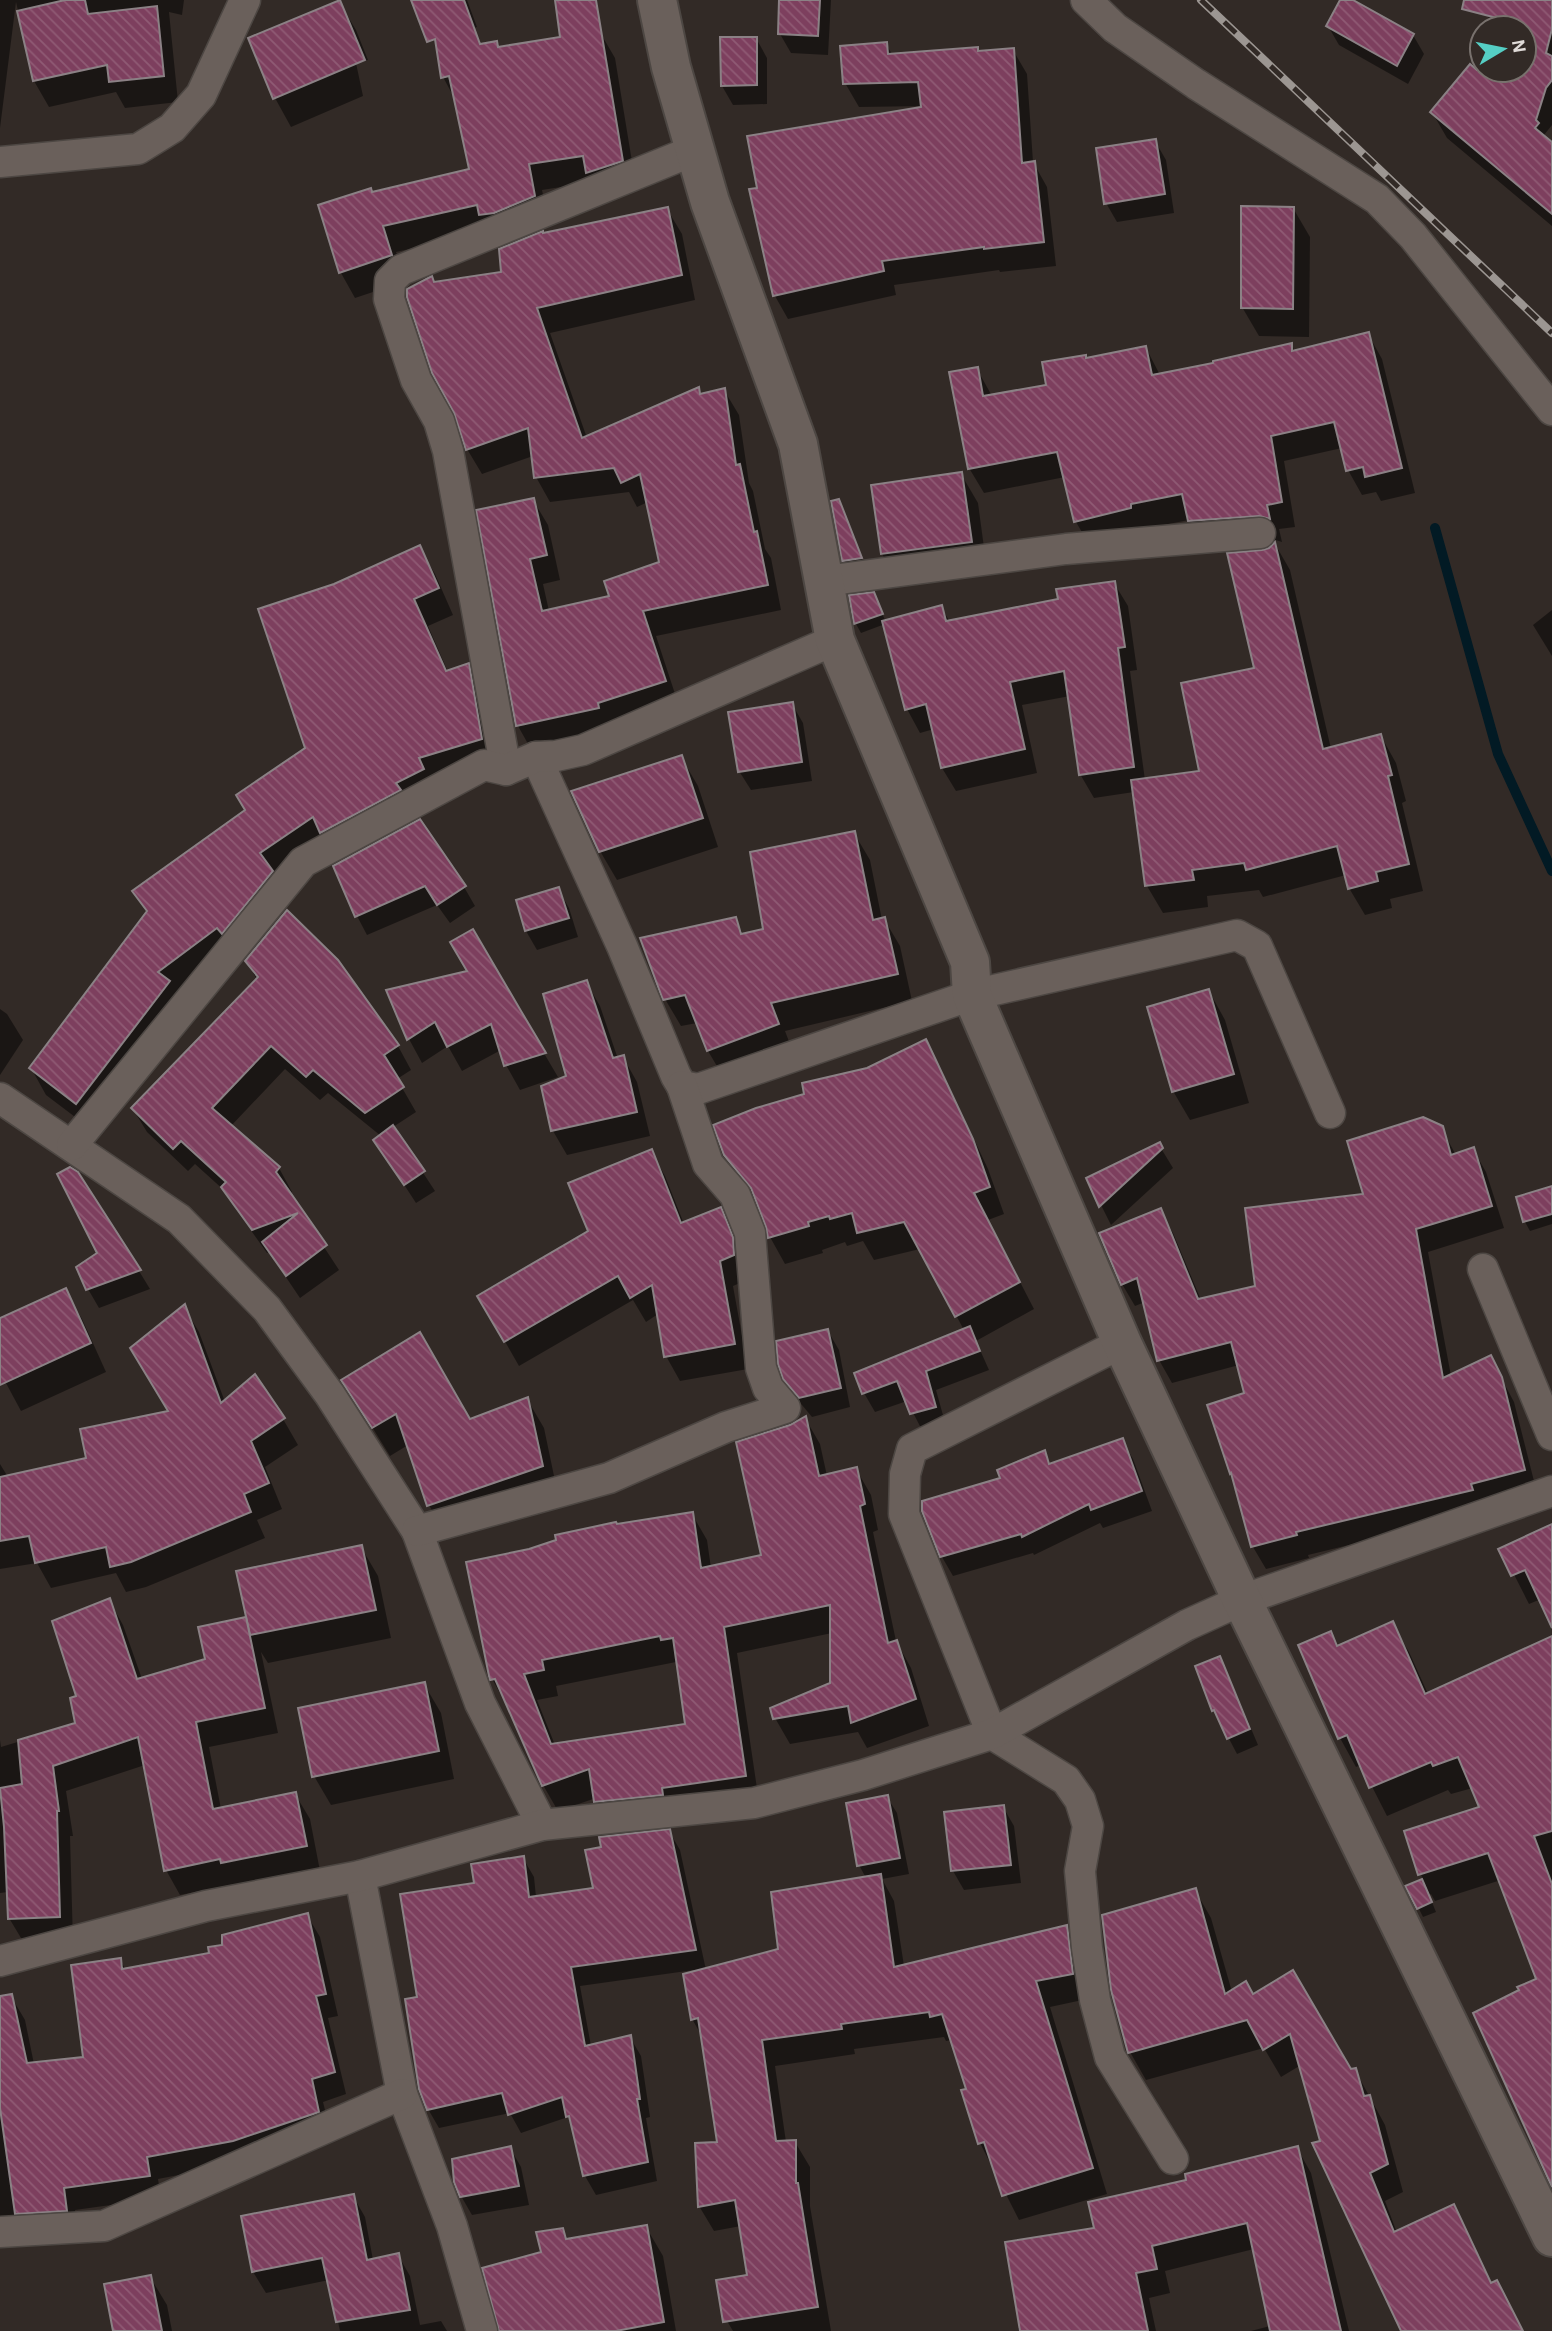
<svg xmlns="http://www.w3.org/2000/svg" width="1552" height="2331" font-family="'Alegreya Sans',sans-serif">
	<defs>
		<pattern id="building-back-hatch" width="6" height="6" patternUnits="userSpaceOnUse" patternTransform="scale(1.75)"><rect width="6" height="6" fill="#7d3f5e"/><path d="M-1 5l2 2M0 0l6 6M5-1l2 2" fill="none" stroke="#8f5a74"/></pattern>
	</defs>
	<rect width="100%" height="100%" fill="#322a26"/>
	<g fill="#0007" fill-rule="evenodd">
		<polygon points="0,0 184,0 182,15 169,12 178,102 125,108 116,92 49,107 34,81 16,2 0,128"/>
		<polygon points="413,0 467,0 477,27 433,39"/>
		<polygon points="557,0 597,0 601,34 615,58 636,186 593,182 542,190 549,222 490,231 396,252 406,281 355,298 341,273 320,206 471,171 456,101 443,77 496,43 500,49 562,39"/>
		<polygon points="781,0 831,0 828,55 791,53 780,34"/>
		<polygon points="1342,0 1349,0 1413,35 1424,54 1408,84 1339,45 1328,26"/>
		<polygon points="1491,0 1552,0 1552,125 1544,135 1552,144 1552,226 1447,138 1432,112 1482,53 1482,70 1524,70 1524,28 1495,28 1487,15"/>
		<polygon points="339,2 356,30 368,60 356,63 363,96 291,127 275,98"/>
		<polygon points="756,38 767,58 767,104 733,105 722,86"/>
		<polygon points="886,44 893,56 977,49 979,52 1013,50 1027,74 1033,162 1047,187 1056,266 1000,272 999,270 894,285 896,295 788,319 775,296 759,189 927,108 927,106 859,107 845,83"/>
		<polygon points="1155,141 1166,160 1174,213 1117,222 1106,203"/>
		<polygon points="1293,208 1310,237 1309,337 1259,336 1242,307"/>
		<polygon points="667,209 682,234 695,300 550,333 587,438 698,389 701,395 724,390 739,415 749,483 753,491 765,549 771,558 781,610 656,636 679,706 532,751 518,726 479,511 533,500 548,525 560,580 543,584 549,611 611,597 661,563 648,502 637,507 629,492 550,502 536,477 533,456 482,474 467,449 434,283 503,274"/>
		<polygon points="1368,334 1382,359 1415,493 1381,501 1376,492 1362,495 1348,470 1342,448 1284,461 1295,527 1279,529 1282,542 1272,539 1204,546 1189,520 1143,529 1090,546 1076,522 1065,477 984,493 969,468 977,369 992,396 1048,386 1087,360 1146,348 1160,375 1292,345 1295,352"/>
		<polygon points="961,474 978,503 987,570 899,583 882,554"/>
		<polygon points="839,501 844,510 865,567 849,569 844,560"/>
		<polygon points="1275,544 1290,570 1331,749 1381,736 1396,763 1406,801 1402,803 1423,891 1390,899 1392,908 1365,915 1349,888 1346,875 1263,897 1259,890 1207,896 1208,907 1163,913 1147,886 1134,792 1094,798 1080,774 1070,696 1022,705 1037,773 956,791 942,768 934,729 920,733 907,709 885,624 861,633 856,624 851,597 873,594 886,622 941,607 950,622 1060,601 1114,583 1128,606 1137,670 1130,671 1145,780 1202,773 1256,669 1262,552"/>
		<polygon points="419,547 435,574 453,615 428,626 448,672 468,666 484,693 497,766 328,844 87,1126 46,1095 31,1068 147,913 135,891 246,811 307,749 335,586"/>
		<polygon points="1552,610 1552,656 1533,625"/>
		<polygon points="792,704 803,723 812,781 751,790 739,771"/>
		<polygon points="681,757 698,786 718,847 617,880 600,851"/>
		<polygon points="854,833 870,860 882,920 884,919 900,946 912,1001 785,1031 793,1052 724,1078 708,1051 697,1023 681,1026 665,999 735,919 744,936 765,931"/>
		<polygon points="336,866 464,887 475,906 450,923 437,905 367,935 357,916"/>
		<polygon points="558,889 569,908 578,937 537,950 526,931 518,901"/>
		<polygon points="472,931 558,1077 520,1090 506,1065 501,1050 462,1071 448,1046 422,1063 409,1039 388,991 469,972"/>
		<polygon points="247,961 337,962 398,1046 411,1070 397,1079 416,1112 393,1127 435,1191 416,1203 375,1140 381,1136 328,1093 320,1100 285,1069 230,1127 279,1168 292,1192 290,1195 339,1270 300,1298 269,1252 267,1253 237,1211 226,1192 195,1164 188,1171 147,1132 133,1109 257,980"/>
		<polygon points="586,982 600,1006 618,1059 623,1057 637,1082 650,1136 567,1155 553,1131 543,1088 569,1076"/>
		<polygon points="1209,991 1225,1020 1249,1103 1190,1120 1173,1091"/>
		<polygon points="0,1009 7,1014 23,1040 0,1075"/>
		<polygon points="925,1042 941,1069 988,1169 1004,1214 988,1220 1034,1309 976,1341 989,1370 936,1390 946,1426 923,1432 907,1401 875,1412 864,1393 964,1330 920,1249 874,1260 863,1241 847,1246 845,1242 822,1250 823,1253 785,1264 770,1237 759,1204 741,1183 725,1154 806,1095 868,1070"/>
		<polygon points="1441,1128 1456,1155 1473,1149 1486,1172 1504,1228 1428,1252 1451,1376 1490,1357 1514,1402 1537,1493 1484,1512 1308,1555 1309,1558 1266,1569 1253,1547 1235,1479 1246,1394 1239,1365 1172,1383 1159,1360 1145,1302 1135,1306 1122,1284 1160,1210 1173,1233 1201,1300 1256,1287 1366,1196"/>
		<polygon points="1159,1145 1173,1168 1111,1225 1088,1179"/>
		<polygon points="651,1151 665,1176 684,1224 720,1209 734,1234 746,1263 747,1280 733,1286 748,1369 680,1381 666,1356 658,1314 646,1322 633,1300 519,1366 479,1296 590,1232"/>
		<polygon points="76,1173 139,1271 150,1289 99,1308 88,1289 99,1253"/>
		<polygon points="1552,1192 1552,1224 1530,1231 1525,1222 1518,1198"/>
		<polygon points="65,1290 82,1319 106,1372 21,1411 0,1372 0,1320"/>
		<polygon points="184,1307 199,1332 225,1402 283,1419 298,1445 265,1467 282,1509 257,1520 265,1538 146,1587 126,1592 116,1573 51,1588 37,1563 0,1569 0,1464 8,1477 88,1460 170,1412"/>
		<polygon points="828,1331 839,1350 850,1407 812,1417 797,1399 785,1378"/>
		<polygon points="343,1380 469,1421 527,1399 544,1428 558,1495 445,1534 429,1505 408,1445 390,1456"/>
		<path d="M805,1418L820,1444L827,1476L856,1469L871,1495L878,1530L873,1532L896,1641L911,1668L929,1726L867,1748L858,1732L790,1744L775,1718L832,1684V1633L737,1653L759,1802L611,1827L596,1798L558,1811L543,1785L507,1706L490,1675L530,1551L617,1526L692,1514L707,1540L711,1568L763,1557L791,1426ZM676,1662L687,1725L555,1745L537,1700L558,1696L556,1686Z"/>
		<polygon points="1122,1440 1133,1459 1152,1511 1103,1528 1100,1523 1034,1555 1033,1553 953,1576 942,1557 923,1511 1003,1480 1044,1453 1051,1465"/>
		<polygon points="1552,1536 1552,1624 1541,1599 1529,1604 1501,1549"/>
		<polygon points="361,1547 378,1576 391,1638 268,1663 261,1652 278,1733 209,1747 221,1809 295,1794 310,1819 320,1871 237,1888 235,1884 180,1895 166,1870 145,1765 66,1791 73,1836 70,1836 73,1942 24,1943 9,1918 8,1892 0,1893 0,1740 1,1747 77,1724 78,1697 109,1600 123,1625 142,1679 207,1660 245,1619 249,1627"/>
		<polygon points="1392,1624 1409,1652 1428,1694 1552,1638 1552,1766 1451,1794 1448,1790 1387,1816 1361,1765 1356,1767 1340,1738 1300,1646 1330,1633 1338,1647"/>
		<polygon points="1219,1658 1228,1674 1258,1745 1237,1754 1214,1710 1197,1667"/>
		<polygon points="424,1684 441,1713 454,1779 331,1805 314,1776"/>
		<polygon points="1552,1784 1552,2180 1539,1980 1501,1880 1435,1901 1431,1894 1429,1895 1436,1912 1423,1917 1408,1887 1423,1880 1407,1832"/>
		<polygon points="887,1797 897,1813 909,1874 882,1879 894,1901 904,1966 1066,1927 1081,1952 1087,1999 1050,2007 1107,2194 1019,2220 980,2143 968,2090 952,2040 946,2041 944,2037 854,2049 855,2054 775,2066 786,2142 795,2142 810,2167 810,2206 831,2331 733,2331 727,2321 718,2281 749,2276 741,2226 714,2231 699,2206 719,2144 703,2038 692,2019 694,1970 580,1986 591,2046 630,2037 641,2056 650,2117 646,2118 657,2181 596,2195 585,2176 573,2126 568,2117 521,2133 510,2113 439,2128 428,2109 419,1999 476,1884 523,1858 534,1877 536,1897 595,1890 669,1831 680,1850 706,1970 780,1950 866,1878 859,1865"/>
		<polygon points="1003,1807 1014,1826 1021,1883 964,1890 953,1871"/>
		<polygon points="1195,1890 1211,1918 1232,1992 1253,1996 1351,2071 1355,2070 1385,2125 1403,2192 1385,2201 1397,2233 1453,2207 1492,2284 1523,2331 1403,2331 1322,2142 1301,2065 1281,2077 1264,2048 1146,2080 1130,2052"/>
		<polygon points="307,1915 320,1937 338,2016 328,2018 346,2094 323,2102 331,2134 246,2162 158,2179 161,2198 75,2210 78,2232 0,2242 0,2001 12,1998 25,2020 34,2064 85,2059 120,1960 126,1970 211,1955 224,1946"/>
		<polygon points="510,2148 521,2167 529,2205 472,2215 461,2196"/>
		<polygon points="1297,2148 1311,2173 1349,2331 1251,2331 1270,2326 1254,2249 1165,2271 1170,2293 1149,2298 1156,2331 1019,2331 1018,2328 1021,2327 1096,2229 1188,2181"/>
		<polygon points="353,2196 365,2217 373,2260 398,2255 410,2276 420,2325 441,2321 447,2331 340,2331 329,2280 266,2293 253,2272"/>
		<polygon points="646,2227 663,2256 676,2331 506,2331 543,2254 563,2230 569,2241"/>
		<polygon points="150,2277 167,2305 172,2331 115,2331"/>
	</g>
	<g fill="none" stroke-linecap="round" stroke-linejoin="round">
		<polyline stroke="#021a24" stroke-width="10" points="1435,528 1498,754 1552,871"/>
	</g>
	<g fill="url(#building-back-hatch)" stroke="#8b8185" stroke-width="2" fill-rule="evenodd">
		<polygon points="65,0 85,0 88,14 157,6 164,76 109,82 107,65 33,81 17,11"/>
		<polygon points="340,0 365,60 273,99 248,38"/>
		<polygon points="411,0 464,0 480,44 497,41 498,47 560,37 555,0 596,0 623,161 586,173 583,156 529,164 535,196 494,213 479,215 477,205 383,226 392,255 339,273 318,205 371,188 372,192 469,169 449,76 441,78 435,39 427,42"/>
		<polygon points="779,0 820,0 818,36 778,34"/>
		<polygon points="1340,0 1353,0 1414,34 1397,66 1326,26"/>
		<polygon points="1464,0 1552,0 1552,29 1546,53 1552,56 1552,80 1546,88 1536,120 1539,123 1535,128 1552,142 1552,214 1430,112 1470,64 1477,70 1524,70 1524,25 1462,9"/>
		<polygon points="720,37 757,37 757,85 721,86"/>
		<polygon points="887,42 888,54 978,47 978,51 1014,48 1022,163 1035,161 1044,242 984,249 984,247 882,261 884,271 773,296 749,189 757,188 747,136 921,107 918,82 843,84 840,46"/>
		<polygon points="1156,139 1165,194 1104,204 1096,148"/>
		<polygon points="1241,206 1294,207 1293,309 1241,308"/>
		<polygon points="668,207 682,275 537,308 582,438 699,387 700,394 725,388 736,465 740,464 754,532 757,531 768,585 643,611 666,681 598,703 599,708 516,726 476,510 534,498 547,555 530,559 542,611 609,596 604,581 659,562 640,474 621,483 614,468 534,478 528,428 466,450 454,413 432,373 407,297 407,289 432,276 434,282 501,272 499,249 543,231 543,233"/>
		<polygon points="1369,332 1402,468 1365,477 1363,467 1346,471 1334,422 1271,436 1282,502 1267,505 1270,519 1259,516 1188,521 1182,494 1131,504 1131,508 1074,522 1057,452 968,469 949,372 978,367 983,396 1046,385 1042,362 1086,355 1086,358 1146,346 1152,375 1213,363 1213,361 1292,343 1292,351"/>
		<polygon points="962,472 972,542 881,554 871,485"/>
		<polygon points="839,499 862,558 842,561 831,501"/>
		<polygon points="1275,542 1323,749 1381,734 1392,775 1388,776 1409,864 1376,872 1378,881 1348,889 1337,846 1246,870 1244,863 1192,870 1194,880 1145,886 1131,780 1199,771 1181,683 1254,668 1227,553 1262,550 1269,548"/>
		<polygon points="420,545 439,588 414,599 446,671 469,663 482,739 419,758 424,769 396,783 401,790 320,833 313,817 260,853 273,871 222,934 217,928 158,972 170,981 76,1104 29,1068 147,911 132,891 245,810 236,795 305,748 258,609 334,584"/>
		<polygon points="1115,581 1125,647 1118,648 1134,767 1079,775 1064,671 1010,682 1025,749 941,768 926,704 905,710 882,621 942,605 946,621 1058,599 1056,589"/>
		<polygon points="874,592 883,614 854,624 849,595"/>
		<polygon points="793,702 802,762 738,772 728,712"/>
		<polygon points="682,755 703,818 599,852 571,791"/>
		<polygon points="420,819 466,886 437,905 425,886 355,917 333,866"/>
		<polygon points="855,831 873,920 885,917 898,974 771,1003 779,1024 707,1051 685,995 663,1000 640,938 736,917 741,934 763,929 750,852"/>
		<polygon points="559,887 569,918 525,931 516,900"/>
		<polygon points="287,910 338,960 399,1045 384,1055 404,1087 365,1113 313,1070 306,1077 271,1046 212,1108 280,1167 276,1172 327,1245 286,1276 262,1242 298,1213 252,1230 221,1187 226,1182 181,1141 173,1149 131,1108 258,977 245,961"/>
		<polygon points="473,929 521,1011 546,1053 504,1066 491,1024 447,1047 435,1022 407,1040 386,990 467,971 450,942"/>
		<polygon points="587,980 613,1058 624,1055 637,1112 551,1131 541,1086 566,1076 543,994"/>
		<polygon points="1209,989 1234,1074 1172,1092 1147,1007"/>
		<polygon points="926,1039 973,1139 990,1187 974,1193 1020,1282 955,1317 904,1222 857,1233 852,1213 830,1219 829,1216 808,1222 809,1226 768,1238 766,1227 751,1188 724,1155 713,1125 756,1108 804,1094 802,1083 867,1068"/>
		<polygon points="1423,1117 1443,1126 1451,1155 1474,1147 1492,1206 1416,1229 1443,1378 1491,1355 1502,1377 1525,1470 1471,1484 1473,1490 1296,1532 1297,1535 1251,1547 1231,1473 1230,1474 1207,1405 1244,1393 1231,1342 1157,1361 1137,1278 1121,1285 1099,1233 1161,1208 1198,1299 1255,1286 1245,1208 1363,1194 1347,1141"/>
		<polygon points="393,1125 425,1171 404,1185 373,1140"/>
		<polygon points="1160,1142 1163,1148 1099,1207 1086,1178"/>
		<polygon points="652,1149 681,1223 721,1207 733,1237 734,1255 720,1261 735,1344 664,1357 652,1285 630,1298 618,1276 504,1342 477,1296 588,1231 568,1183"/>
		<polygon points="70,1167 78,1172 141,1270 86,1290 76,1267 97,1253 57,1174"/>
		<polygon points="1552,1186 1552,1214 1523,1222 1516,1197"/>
		<polygon points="66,1288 91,1343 0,1385 0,1318"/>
		<polygon points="185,1304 221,1403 255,1374 285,1418 251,1441 269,1483 244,1494 251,1512 131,1562 110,1567 106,1547 35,1563 29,1536 0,1541 0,1477 86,1458 80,1429 168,1411 130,1348"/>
		<polygon points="970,1326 980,1351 926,1371 936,1407 910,1414 897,1381 862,1394 854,1373"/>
		<polygon points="828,1329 841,1388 799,1398 783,1379 778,1364 776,1341"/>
		<polygon points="420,1332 470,1419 528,1397 543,1466 427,1506 396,1414 372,1428 341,1380"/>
		<path d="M806,1416L819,1476L857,1467L865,1504L860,1506L888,1643L897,1640L916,1699L851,1723L848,1706L773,1719L770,1708L830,1683V1605L724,1627L746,1776L662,1788L663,1795L594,1802L589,1769L542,1786L495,1679L490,1680L489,1676L466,1562L529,1549L556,1540L555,1535L616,1522L617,1524L693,1512L701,1568L761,1555L736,1442L790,1425ZM660,1636L661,1640L673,1638L685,1724L551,1744L524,1674L544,1670L542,1660Z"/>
		<polygon points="1123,1438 1142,1491 1091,1510 1089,1504 1022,1537 1021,1534 940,1557 922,1511 922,1501 1000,1478 997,1470 1045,1450 1049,1464"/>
		<polygon points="1552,1524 1552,1628 1525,1570 1511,1576 1498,1549"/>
		<polygon points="362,1545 376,1610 250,1635 236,1571"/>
		<polygon points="110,1598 137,1679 205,1659 198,1627 246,1617 265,1708 196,1722 213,1809 296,1792 307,1846 221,1863 220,1859 164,1871 138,1737 53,1766 59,1811 57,1811 60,1917 8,1919 4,1827 0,1788 22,1784 18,1740 75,1723 70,1698 76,1696 52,1621"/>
		<polygon points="1393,1621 1425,1694 1552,1636 1552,1831 1534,1836 1552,1884 1552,2187 1473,2013 1519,1990 1517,1987 1536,1979 1488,1853 1418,1875 1404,1831 1479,1807 1458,1757 1433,1766 1431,1762 1369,1788 1347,1735 1338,1739 1298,1645 1331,1631 1337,1646"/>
		<polygon points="1220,1656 1250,1729 1227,1739 1214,1710 1212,1711 1195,1666"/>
		<polygon points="425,1682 439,1751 312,1777 298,1708"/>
		<polygon points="888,1795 900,1858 857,1866 846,1803"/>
		<polygon points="1004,1805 1011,1865 951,1871 944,1812"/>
		<polygon points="670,1829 696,1950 571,1967 585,2046 631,2035 640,2099 637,2099 648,2162 583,2176 569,2116 566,2117 562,2097 508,2115 502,2093 427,2110 419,2089 405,1999 417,1997 400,1894 474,1883 471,1864 524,1856 529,1897 593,1888 585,1850 601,1847 599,1837"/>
		<polygon points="881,1874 894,1967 1067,1925 1073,1974 1036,1981 1093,2168 1002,2196 984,2142 978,2144 961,2090 966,2089 942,2014 930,2017 929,2012 841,2024 842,2029 762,2040 776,2141 796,2140 796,2183 798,2183 818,2307 723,2322 716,2280 747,2275 735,2200 698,2207 695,2143 717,2142 698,2018 691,2020 683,1974 778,1949 771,1892"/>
		<polygon points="1422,1879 1432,1902 1417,1909 1405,1886"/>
		<polygon points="1196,1888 1225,1994 1246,1981 1253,1994 1293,1970 1351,2069 1356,2068 1364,2096 1370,2095 1388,2164 1370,2173 1394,2232 1454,2204 1491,2283 1497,2280 1523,2331 1401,2331 1312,2143 1320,2141 1290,2034 1263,2050 1247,2020 1128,2053 1111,1990 1102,1915"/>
		<polygon points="308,1913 326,1994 316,1996 335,2072 312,2079 319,2112 233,2141 147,2157 150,2176 64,2188 67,2211 15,2214 0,2108 0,1996 12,1994 27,2063 83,2057 71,1965 121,1958 122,1969 209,1953 208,1947 222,1945 222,1935"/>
		<polygon points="511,2146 519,2186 460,2197 454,2182 452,2159"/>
		<polygon points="1298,2146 1341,2331 1270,2331 1247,2223 1152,2246 1157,2269 1136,2273 1148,2331 1020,2331 1005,2242 1094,2228 1088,2202 1186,2180 1185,2174"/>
		<polygon points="354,2194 367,2260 399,2253 410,2310 336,2322 322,2258 252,2272 241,2216"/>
		<polygon points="647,2225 664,2322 616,2331 499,2331 482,2268 541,2252 536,2232 563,2228 566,2239"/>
		<polygon points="151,2275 162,2331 113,2331 104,2284"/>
	</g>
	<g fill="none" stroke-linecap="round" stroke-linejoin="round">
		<defs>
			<g id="street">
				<polyline points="1086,0 1115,28 1196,84 1377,199 1413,236 1552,410"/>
				<polyline points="0,162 138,149 172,128 201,95 245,0"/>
				<polyline points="825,581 1066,549 1260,533"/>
				<polyline points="536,757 622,946 676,1076 682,1086 698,1089 972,995 1237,935 1257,946 1330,1113"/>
				<polyline points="506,770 448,451 439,421 416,380 389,299 390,281 401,270 695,150"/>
				<polyline points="0,1098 179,1219 267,1309 330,1395 417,1531 480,1703 542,1825"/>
				<polyline points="72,1145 303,862 484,765 506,770 536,757 556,756 583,750 835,640"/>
				<polyline points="1483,1269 1552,1435"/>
				<polyline points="1122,1343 912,1449 905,1474 904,1514 992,1734 1066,1780 1080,1800 1088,1826 1080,1871 1087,1948 1095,2000 1110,2057 1173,2159"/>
				<polyline points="417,1531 609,1478 726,1427 785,1408 768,1388 761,1368 750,1233 735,1195 708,1164 682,1086"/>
				<polyline points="360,1876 402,2094 452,2226 482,2331"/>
				<polyline points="0,1961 206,1906 360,1876 542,1825 754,1803 863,1775 992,1734 1187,1625 1242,1600 1552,1491"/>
				<polyline points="0,2232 104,2226 402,2094"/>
			</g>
			<polyline id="secondary" points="657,0 671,67 710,202 798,444 835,640 970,962 972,995 1122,1343 1242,1600 1552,2237"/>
		</defs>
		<use href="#street" stroke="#4d4743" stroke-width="33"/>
		<use href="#secondary" stroke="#4d4743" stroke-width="42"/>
		<use href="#street" stroke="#6a605b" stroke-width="30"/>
		<use href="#secondary" stroke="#6a605b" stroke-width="38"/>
		<defs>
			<polyline id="rail" points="1201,0 1552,333"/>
		</defs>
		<use href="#rail" stroke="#9c9692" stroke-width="8"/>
		<use href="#rail" stroke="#322a26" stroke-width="5" stroke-dasharray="16" stroke-linecap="butt"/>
	</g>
	<g transform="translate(1503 49) rotate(80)"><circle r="33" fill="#322a26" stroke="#78716d" stroke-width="2"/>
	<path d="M0-5L12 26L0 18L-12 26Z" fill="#55cec4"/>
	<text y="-10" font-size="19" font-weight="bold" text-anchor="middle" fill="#e0dbd8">N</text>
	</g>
</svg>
